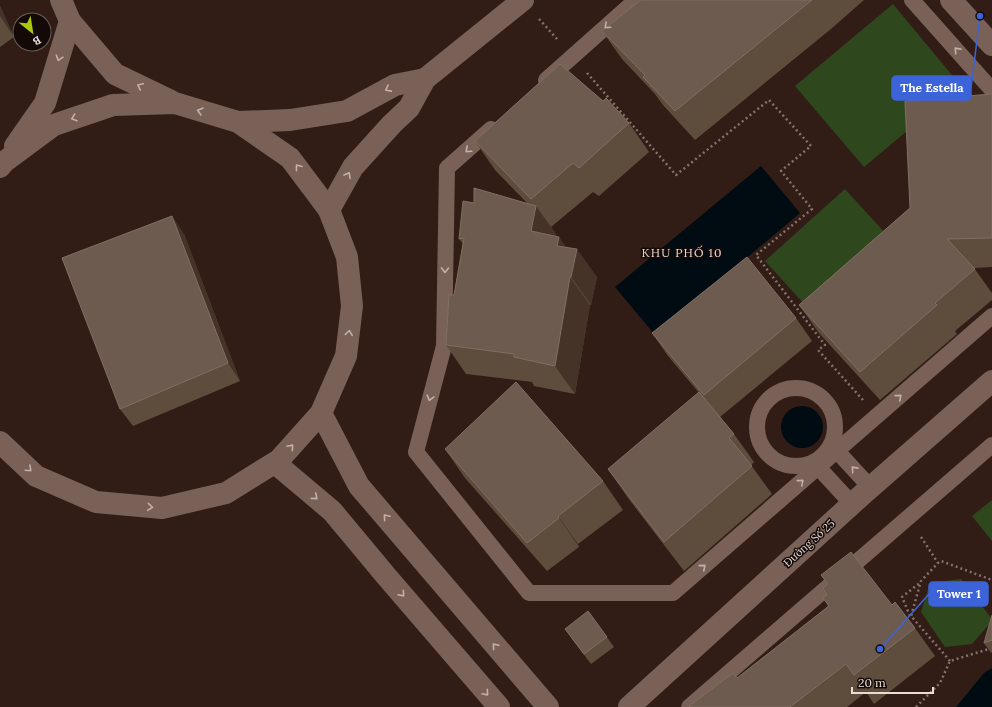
<svg xmlns="http://www.w3.org/2000/svg" width="992" height="707" font-family="Lora,serif">
	<rect width="100%" height="100%" fill="#311d16"/>
	<g fill="#2f471d">
		<polygon points="893,4 961,86 864,167 795,86"/>
		<polygon points="845,189 885,233 806,306 765,261"/>
		<polygon points="992,500 992,541 972,516"/>
		<polygon points="961,579 992,619 992,621 972,644 945,647 921,612 930,583"/>
	</g>
	<g fill="#000b12">
		<polygon points="761,166 800,213 655,335 615,287"/>
		<circle cx="802" cy="427" r="21"/>
		<polygon points="992,668 992,707 956,707 984,673"/>
	</g>
	<g fill="none" stroke-linecap="round" stroke-linejoin="round">
		<g stroke="#83726c" stroke-width="2.5" stroke-dasharray="2 3" stroke-linecap="butt">
			<polyline points="539,19 558,40"/>
			<polyline points="587,73 676,175 769,100 811,146 781,171 812,209 756,255 825,345 818,350 863,400"/>
			<polyline points="921,537 938,563"/>
			<polyline points="910,616 902,597 921,582"/>
			<polyline points="950,661 911,616 921,581 938,563 941,561 992,580"/>
			<polyline points="916,707 940,683 950,661 992,648"/>
		</g>
		<g stroke="#796158" stroke-width="16">
			<polyline points="912,0 992,90"/>
			<polyline points="546,80 636,0"/>
			<polyline points="491,129 447,168 444,346 416,452 529,593 673,593 992,316"/>
			<circle cx="796" cy="427" r="39"/>
			<polyline points="837,451 870,487"/>
			<polyline points="818,467 852,504"/>
			<polyline points="689,707 992,445"/>
		</g>
		<g stroke="#796158" stroke-width="22">
			<polyline points="61,0 70,21 115,74 171,101"/>
			<polyline points="951,0 992,45"/>
			<polyline points="238,122 290,120 347,111 395,85 425,79"/>
			<polyline points="15,146 45,103 70,21"/>
			<polyline points="0,167 4,162 54,125 113,105 175,103 238,122 290,158 329,210 347,257 352,306 346,356 321,413 279,460 226,493 162,508 96,502 36,476 0,442"/>
			<polyline points="329,210 353,167 392,124 409,108 425,79 523,0"/>
			<polyline points="321,413 359,486 548,707"/>
			<polyline points="275,463 332,511 387,577 499,707"/>
			<polyline points="629,707 863,494 992,381"/>
		</g>
	</g>
	<g fill="#5e4c3d">
		<polygon points="641,0 864,0 831,29 695,140 663,105 655,94 622,59 602,31"/>
		<polygon points="0,6 14,37 0,47"/>
		<polygon points="992,94 992,267 974,268 992,293 992,300 955,331 957,334 880,400 819,333 799,305 910,208"/>
		<polygon points="629,123 649,152 599,196 593,192 551,227 556,234 556,236 566,247 597,277 591,305 590,305 575,394 534,386 532,382 466,374 446,345 463,244 459,239 474,203 527,203 495,170 475,141"/>
		<polygon points="184,234 240,381 133,426 120,409"/>
		<polygon points="796,318 812,341 720,417 734,434 754,462 751,465 772,494 684,571 628,498 608,469 716,413 668,356 652,333"/>
		<polygon points="445,449 603,481 623,510 578,544 579,547 547,571 465,478"/>
		<polygon points="821,575 892,605 915,628 935,656 874,704 866,692 847,707 690,707 737,678 828,606 823,598 827,595 828,585"/>
		<polygon points="588,611 614,647 591,664 572,639"/>
		<polygon points="992,615 992,652 991,653 984,643"/>
	</g>
	<g fill="#453327">
		<polygon points="0,6 14,37 0,16"/>
		<polygon points="536,206 556,234 551,259 531,231"/>
		<polygon points="172,216 184,234 240,381 228,363"/>
		<polygon points="559,237 575,260 577,249 597,277 591,305 571,277 557,246"/>
		<polygon points="570,277 590,305 575,394 555,366"/>
		<polygon points="558,516 578,544 579,547 559,518"/>
	</g>
	<g fill="#6c5b4e" stroke="#806f63">
		<polygon points="641,0 812,0 675,111 643,77 645,75 602,31"/>
		<polygon points="560,64 603,101 606,98 629,123 579,168 573,163 531,199 475,141"/>
		<polygon points="992,94 992,238 947,239 975,269 935,303 937,305 860,372 799,305 910,208 905,101"/>
		<polygon points="474,188 536,206 531,231 559,237 557,246 577,249 571,277 570,277 555,366 514,357 514,354 446,345 449,295 454,295 464,238 459,239 463,201 474,203"/>
		<polygon points="172,216 228,363 120,409 62,258"/>
		<polygon points="747,257 796,318 704,395 652,333"/>
		<polygon points="516,382 603,481 558,516 559,518 527,543 445,449"/>
		<polygon points="699,392 734,434 729,438 752,466 664,542 608,469"/>
		<polygon points="851,552 892,605 895,602 915,628 854,675 846,664 790,707 690,707 689,706 733,673 737,678 829,606 823,598 827,595 823,588 828,584 821,575"/>
		<polygon points="588,611 607,637 584,654 565,629"/>
		<polygon points="992,615 992,640 984,643"/>
	</g>
	<defs><path id="oneway-chevron" d="M-2-3.5L2.5 0L-2 3.5" fill="none" stroke-width="1.6" stroke-linecap="round" stroke-linejoin="round"/></defs>
	<g stroke="#c2b0aa">
		<use href="#oneway-chevron" transform="translate(607 26) rotate(138)"/>
		<use href="#oneway-chevron" transform="translate(957 50) rotate(-132)"/>
		<use href="#oneway-chevron" transform="translate(59 58) rotate(107)"/>
		<use href="#oneway-chevron" transform="translate(140 86) rotate(-155)"/>
		<use href="#oneway-chevron" transform="translate(388 89) rotate(152)"/>
		<use href="#oneway-chevron" transform="translate(200 111) rotate(-164)"/>
		<use href="#oneway-chevron" transform="translate(74 118) rotate(161)"/>
		<use href="#oneway-chevron" transform="translate(468 150) rotate(138)"/>
		<use href="#oneway-chevron" transform="translate(298 167) rotate(-127)"/>
		<use href="#oneway-chevron" transform="translate(348 175) rotate(-61)"/>
		<use href="#oneway-chevron" transform="translate(445 270) rotate(91)"/>
		<use href="#oneway-chevron" transform="translate(349 333) rotate(-82)"/>
		<use href="#oneway-chevron" transform="translate(899 397) rotate(-41)"/>
		<use href="#oneway-chevron" transform="translate(430 398) rotate(105)"/>
		<use href="#oneway-chevron" transform="translate(291 447) rotate(-49)"/>
		<use href="#oneway-chevron" transform="translate(29 469) rotate(43)"/>
		<use href="#oneway-chevron" transform="translate(854 469) rotate(-132)"/>
		<use href="#oneway-chevron" transform="translate(801 482) rotate(-41)"/>
		<use href="#oneway-chevron" transform="translate(315 497) rotate(40)"/>
		<use href="#oneway-chevron" transform="translate(150 507) rotate(5)"/>
		<use href="#oneway-chevron" transform="translate(386 517) rotate(-130)"/>
		<use href="#oneway-chevron" transform="translate(703 567) rotate(-41)"/>
		<use href="#oneway-chevron" transform="translate(402 594) rotate(49)"/>
		<use href="#oneway-chevron" transform="translate(495 646) rotate(-131)"/>
		<use href="#oneway-chevron" transform="translate(486 693) rotate(49)"/>
	</g>
	<g text-anchor="middle" dominant-baseline="central" stroke-width="3" stroke-linejoin="round" paint-order="stroke">
		<g font-size="11" fill="#e9dbd6" stroke="#130a07">
			<text transform="translate(809 543) rotate(-42)">Đường Số 25</text>
		</g>
		<g font-size="12" letter-spacing="1" fill="#efd3c9" stroke="#130a07">
			<text x="682" y="252">KHU PHỐ 10</text>
		</g>
	</g>
	<path fill="none" stroke="#3c63d8" stroke-width="1.5" d="M980 16L971 88M880 649L929 594"/>
	<g fill="#3c63d8" stroke="#130a07" stroke-width="1.5">
		<circle cx="980" cy="16" r="4"/>
		<circle cx="880" cy="649" r="4"/>
	</g>
	<g fill="#3c63d8" stroke="#3c63d8" stroke-width="1.5">
		<rect x="892" y="76" width="79" height="24" rx="4"/>
		<rect x="929" y="582" width="59" height="24" rx="4"/>
	</g>
	<g font-size="12" text-anchor="middle" font-weight="bold" fill="#fff">
		<text x="932" y="92">The Estella</text>
		<text x="959" y="598">Tower 1</text>
	</g>
	<g transform="translate(32 32) rotate(150)"><circle r="19" fill="#130a07" stroke="#695e5a"/>
	<path d="M0-3L7 15L0 10L-7 15Z" fill="#acc612"/>
	<text y="-6" font-size="11" font-weight="bold" text-anchor="middle" fill="#e9dbd6">B</text>
	</g>
	<path d="M852 687v6h81v-6" fill="none" stroke="#e9dbd6" stroke-width="2"/>
	<text x="858" y="687" font-size="12" fill="#e9dbd6" stroke="#130a07" stroke-width="3" paint-order="stroke">20 m</text>
</svg>
